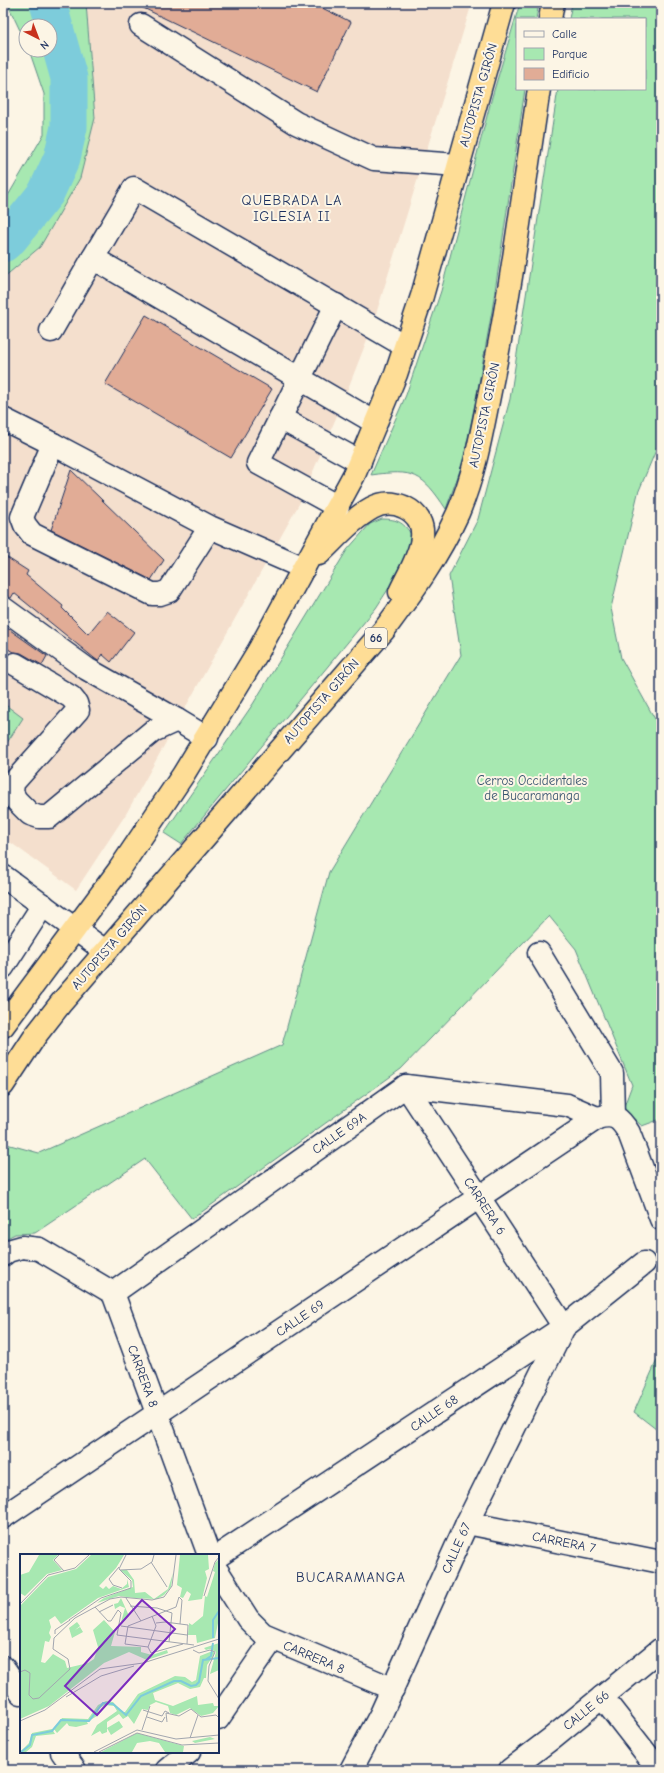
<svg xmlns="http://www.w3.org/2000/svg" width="664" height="1773" font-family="'Comic Neue',sans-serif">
	<rect width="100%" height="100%" fill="#fcf5e5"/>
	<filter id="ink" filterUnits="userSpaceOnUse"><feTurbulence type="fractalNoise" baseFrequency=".025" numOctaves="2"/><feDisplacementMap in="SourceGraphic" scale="8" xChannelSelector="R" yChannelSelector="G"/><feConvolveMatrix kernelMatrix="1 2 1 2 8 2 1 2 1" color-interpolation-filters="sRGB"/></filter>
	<g filter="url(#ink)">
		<polygon fill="#f4dfcd" points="86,3 472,3 372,327 342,404 299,504 126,814 76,890 3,837 3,278 40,247 95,118"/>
		<g fill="#a7e8b1" stroke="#618c88">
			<polygon points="7,3 86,3 95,118 80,178 40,247 3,278 3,200 9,194 44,134 44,94 29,50 50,50 50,26 26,26 26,43"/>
			<path d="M520,3H539L536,19H517V89H525L492,311L477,394L463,462L446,509C422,473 414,469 371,475L406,395L441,291L492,97Z"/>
			<polygon points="572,3 661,3 661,438 638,493 611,608 621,658 661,730 661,1119 642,1126 623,1109 632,1085 576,949 549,916 401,1069 192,1219 145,1159 35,1233 15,1234 3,1240 3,1143 39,1153 282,1045 329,872 461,655 449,576 478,519 510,399 558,89 645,89 645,19 569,19"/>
			<path d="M382,519C399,519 404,523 413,537L398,574L376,608L181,844L164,833L253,704L347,550L370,524Z"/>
			<polygon points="3,703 23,718 3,749"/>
			<polygon points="661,1351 661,1433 634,1412"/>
		</g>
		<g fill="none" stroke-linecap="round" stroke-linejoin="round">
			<polyline stroke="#7dccdb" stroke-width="37" points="3,244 10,238 46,193 62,158 69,127 69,78 48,3"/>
		</g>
		<g fill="#e1ac96" stroke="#1b2f5e">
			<polygon points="133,3 312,3 351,22 317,92"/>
			<polygon points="146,315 272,389 231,458 105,384"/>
			<polygon points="71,470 164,560 151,580 51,530"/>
			<polygon points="3,555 28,571 26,575 63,606 62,608 88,634 107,611 134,632 111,662 102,654 98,661 94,658 14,593 11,598 3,596"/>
			<polygon points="3,625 47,656 42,665 21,653 13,652 3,646"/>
		</g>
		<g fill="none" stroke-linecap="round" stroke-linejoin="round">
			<defs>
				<g id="minor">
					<polyline points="141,25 296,123 374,159 458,165"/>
					<polyline points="336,305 258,463 338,507"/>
					<polyline points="51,331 93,258"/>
					<polyline points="280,418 360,462"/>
					<polyline points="3,419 53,444"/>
					<polyline points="376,423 93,258 134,188 405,346"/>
					<polyline points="210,527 169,591 160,594 152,594 32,534 25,525 22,517 53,444 210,527 304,568"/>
					<polyline points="3,608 87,669 177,720"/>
					<polyline points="15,664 71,697 76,703 78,710 13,783 12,793 16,800 30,814 39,817 49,817 153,731 177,720 207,738"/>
					<polyline points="3,876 105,951"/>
					<polyline points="539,953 612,1073 613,1116"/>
					<polyline points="3,967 43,905"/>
					<polyline points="3,1255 8,1251 22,1247 39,1249 113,1293 209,1555"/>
					<polyline points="113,1293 406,1086 567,1105 597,1118"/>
					<path d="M3,1517L597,1118C615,1113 620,1118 629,1133L661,1219"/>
					<polyline points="467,1523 661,1562"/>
					<polyline points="218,1556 564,1327 644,1263"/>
					<polyline points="218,1572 248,1619 263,1634 393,1689"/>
					<polyline points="3,1667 21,1693"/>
					<polyline points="602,1697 659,1770"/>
					<polyline points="218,1719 273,1639"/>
					<polyline points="62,1752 75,1770"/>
					<polyline points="167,1770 189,1752"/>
					<polyline points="351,1770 381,1714 467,1523 564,1327 406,1086"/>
					<polyline points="510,1770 552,1738 661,1649"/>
				</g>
				<g id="highway">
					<polyline points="550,19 553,3"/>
					<path d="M319,554C336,538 352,519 372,508C383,502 393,502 404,507C441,525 412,566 400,592"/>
					<polyline points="3,1026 119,870 183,775 259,650 354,475 396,374 422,296 504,3"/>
					<path d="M3,1085L36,1035L61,1003L384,630C413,591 438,557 458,513C476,471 483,425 492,381C512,285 524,186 539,89"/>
				</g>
			</defs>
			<use href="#minor" stroke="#1b2f5e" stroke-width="25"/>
			<use href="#highway" stroke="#1b2f5e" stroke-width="25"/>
			<use href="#minor" stroke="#fcf5e5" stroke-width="22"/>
			<use href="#highway" stroke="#fedd96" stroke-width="22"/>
		</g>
	</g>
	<g text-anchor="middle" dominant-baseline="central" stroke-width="4" stroke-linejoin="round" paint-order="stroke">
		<rect fill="#fcf5e5" stroke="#5e6a86" stroke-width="1" x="365" y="628" width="22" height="20" rx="3"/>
		<g font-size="12" font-weight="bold" fill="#1b2f5e">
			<text x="376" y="638">66</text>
		</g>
		<g font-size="13" fill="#1b2f5e" stroke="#fcf5e5">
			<text transform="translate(478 95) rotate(-74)">AUTOPISTA GIRÓN</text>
			<text transform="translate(484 415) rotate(-78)">AUTOPISTA GIRÓN</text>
			<text transform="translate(321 701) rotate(-49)">AUTOPISTA GIRÓN</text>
			<text transform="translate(109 947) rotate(-49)">AUTOPISTA GIRÓN</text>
			<text transform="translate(339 1133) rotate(-35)">CALLE 69A</text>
			<text transform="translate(485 1206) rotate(57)">CARRERA 6</text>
			<text transform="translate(300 1318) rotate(-34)">CALLE 69</text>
			<text transform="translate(143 1376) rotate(70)">CARRERA 8</text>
			<text transform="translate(434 1413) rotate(-34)">CALLE 68</text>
			<text transform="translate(564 1542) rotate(11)">CARRERA 7</text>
			<text transform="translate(456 1548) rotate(-66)">CALLE 67</text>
			<text transform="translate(314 1657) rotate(23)">CARRERA 8</text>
			<text transform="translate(586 1710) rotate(-39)">CALLE 66</text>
		</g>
		<g font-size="13" fill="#37546f" stroke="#fcf5e5">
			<text x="532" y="780">Cerros Occidentales<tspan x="532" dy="15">de Bucaramanga</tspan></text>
		</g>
		<g font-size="14" letter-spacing="1" fill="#1b2f5e" stroke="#fcf5e5">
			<text x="292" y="200">QUEBRADA LA<tspan x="292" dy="16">IGLESIA II</tspan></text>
			<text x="351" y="1577">BUCARAMANGA</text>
		</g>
	</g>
	<g transform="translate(20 1554)">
		<rect width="199" height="199" fill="#fcf5e5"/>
		<path d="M19,1H38L33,6L42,16L27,20L5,42L0,39V21L9,18ZM71,1H104L96,14L79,32L83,35L86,32L89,35L93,32L101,35L107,30V25L109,33L78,44L41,70L35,62L29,66L31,73L29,79L31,83L29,88L25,87L21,108L25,109L33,100L45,107L47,114L68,109L74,105L78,93L73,76L84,66L95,78L91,92L121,93V98L132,101L147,96L148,99L127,106L109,98L84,109L29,152L0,165V52L28,23L56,15ZM160,1H188L189,15L185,17L187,24L182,45L168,47L171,40L167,37L163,44L160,43L162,34L157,31ZM199,5V64L195,84L177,89L176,81H168L169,69L172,71L183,62L185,42L187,43L195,18L193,17L195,9ZM100,16H107L114,26L115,39L125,38L134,45L148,35L153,19L151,33L144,41L137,45H134L114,44L99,42L77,49L84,44L113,33L112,26ZM101,44L109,62L101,68L105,54L100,52L95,55L94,50L98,49ZM57,68L60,72L55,76L60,73L63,78L52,84L49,74ZM199,89V116L190,120L196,98L190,95L186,96L184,94ZM190,98H194V101L187,111L186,124H184L180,133L170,135L158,129L133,139L135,146L153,152L177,142L178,151L193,149L194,152H199L193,159L181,162L170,154L156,161L150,159L148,152L136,148L130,151L128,156L122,155L114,170L108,162L103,165L99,160L87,168V178L82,180L80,177L71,182L77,171L97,157L94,152L85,151L79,154L77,162L67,168L68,170L56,173L49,172L47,169L37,179L34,175L42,164L68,165L78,151L86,147L93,148L102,158H105L118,140L155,122L165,123L172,128L176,126L180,102ZM99,167L103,173L91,181L87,174ZM32,175L35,180L16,182L12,193L6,198H0L9,189L12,179ZM117,179L164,192L163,198H145L139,189L130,187L117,189L112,198H81ZM190,183L195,185L175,189L172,187Z" fill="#a7e8b1"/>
		<path fill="none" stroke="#7dccdb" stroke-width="2" d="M193,84V66L199,57M185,106L191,102L193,89M1,198L10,191L12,181L32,177L41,166L69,167L83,149L93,150L106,161L121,142L154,127H161L171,132L176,131L179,128L183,106L199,104"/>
		<path fill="none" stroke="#a2a6af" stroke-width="1" d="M39,1L34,6L44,17M131,8L147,33M99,13L89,25L93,31L102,34M100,16L121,15L132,8L134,1M184,42L195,8L199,3M159,43L162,46L160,70M106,44L121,67M0,50L28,21L55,14L69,1M110,52L137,54L152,59L149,88M75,53L88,67H91L98,56L101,59L97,81L174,91M79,58L93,51M132,62L136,72L128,93L131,99L163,90M49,66L81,44L111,34V27L99,15L106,1M136,69L145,68L168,71L167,90M101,72L167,81M35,80V76L50,66M128,93L105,90L108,72L156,53L159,43M173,96L179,99L190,96L195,98L189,112L188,127L199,145M0,118L5,116L10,119L9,141L13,145L19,144L50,115L48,105L33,95L34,84L55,64L90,45L101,43L132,46L144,43L152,32L156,1M46,143L81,122L114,112M123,156L142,162L145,157L149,159M127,163L142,168L145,163M0,167L25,156L80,115L123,109L199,85M147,168L146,159L159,162L171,155L181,163L196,161L199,164M122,176L130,152M170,184L178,161M74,198L117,176L156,185L199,181M79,198L117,179L162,191L199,189"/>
		<path fill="#7b2cbf" fill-opacity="0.15" stroke="#7b2cbf" stroke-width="2" d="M122,46L155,75L77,161L45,132Z"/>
		<rect width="199" height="199" fill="none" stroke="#1b2f5e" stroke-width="2"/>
	</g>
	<rect width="664" height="1773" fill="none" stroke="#fcf5e5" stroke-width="16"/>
	<rect x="8" y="8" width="648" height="1757" fill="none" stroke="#1b2f5e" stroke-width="1.5" filter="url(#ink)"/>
	<rect x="516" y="18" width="130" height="72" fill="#fcf5e5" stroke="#a2a6af"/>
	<rect x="524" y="31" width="20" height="6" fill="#fcf5e5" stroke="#a2a6af"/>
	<text x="552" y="38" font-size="12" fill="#1b2f5e">Calle</text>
	<rect x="524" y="48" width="20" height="12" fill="#a7e8b1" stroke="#a2a6af"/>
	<text x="552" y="58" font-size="12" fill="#1b2f5e">Parque</text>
	<rect x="524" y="68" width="20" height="12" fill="#e1ac96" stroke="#a2a6af"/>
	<text x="552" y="78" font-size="12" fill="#1b2f5e">Edificio</text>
	<g transform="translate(38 38) rotate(138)"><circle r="19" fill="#fcf5e5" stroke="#a2a6af"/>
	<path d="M0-3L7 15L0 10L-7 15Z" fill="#c8321e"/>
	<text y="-6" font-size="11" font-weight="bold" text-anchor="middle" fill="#1b2f5e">N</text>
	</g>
</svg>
